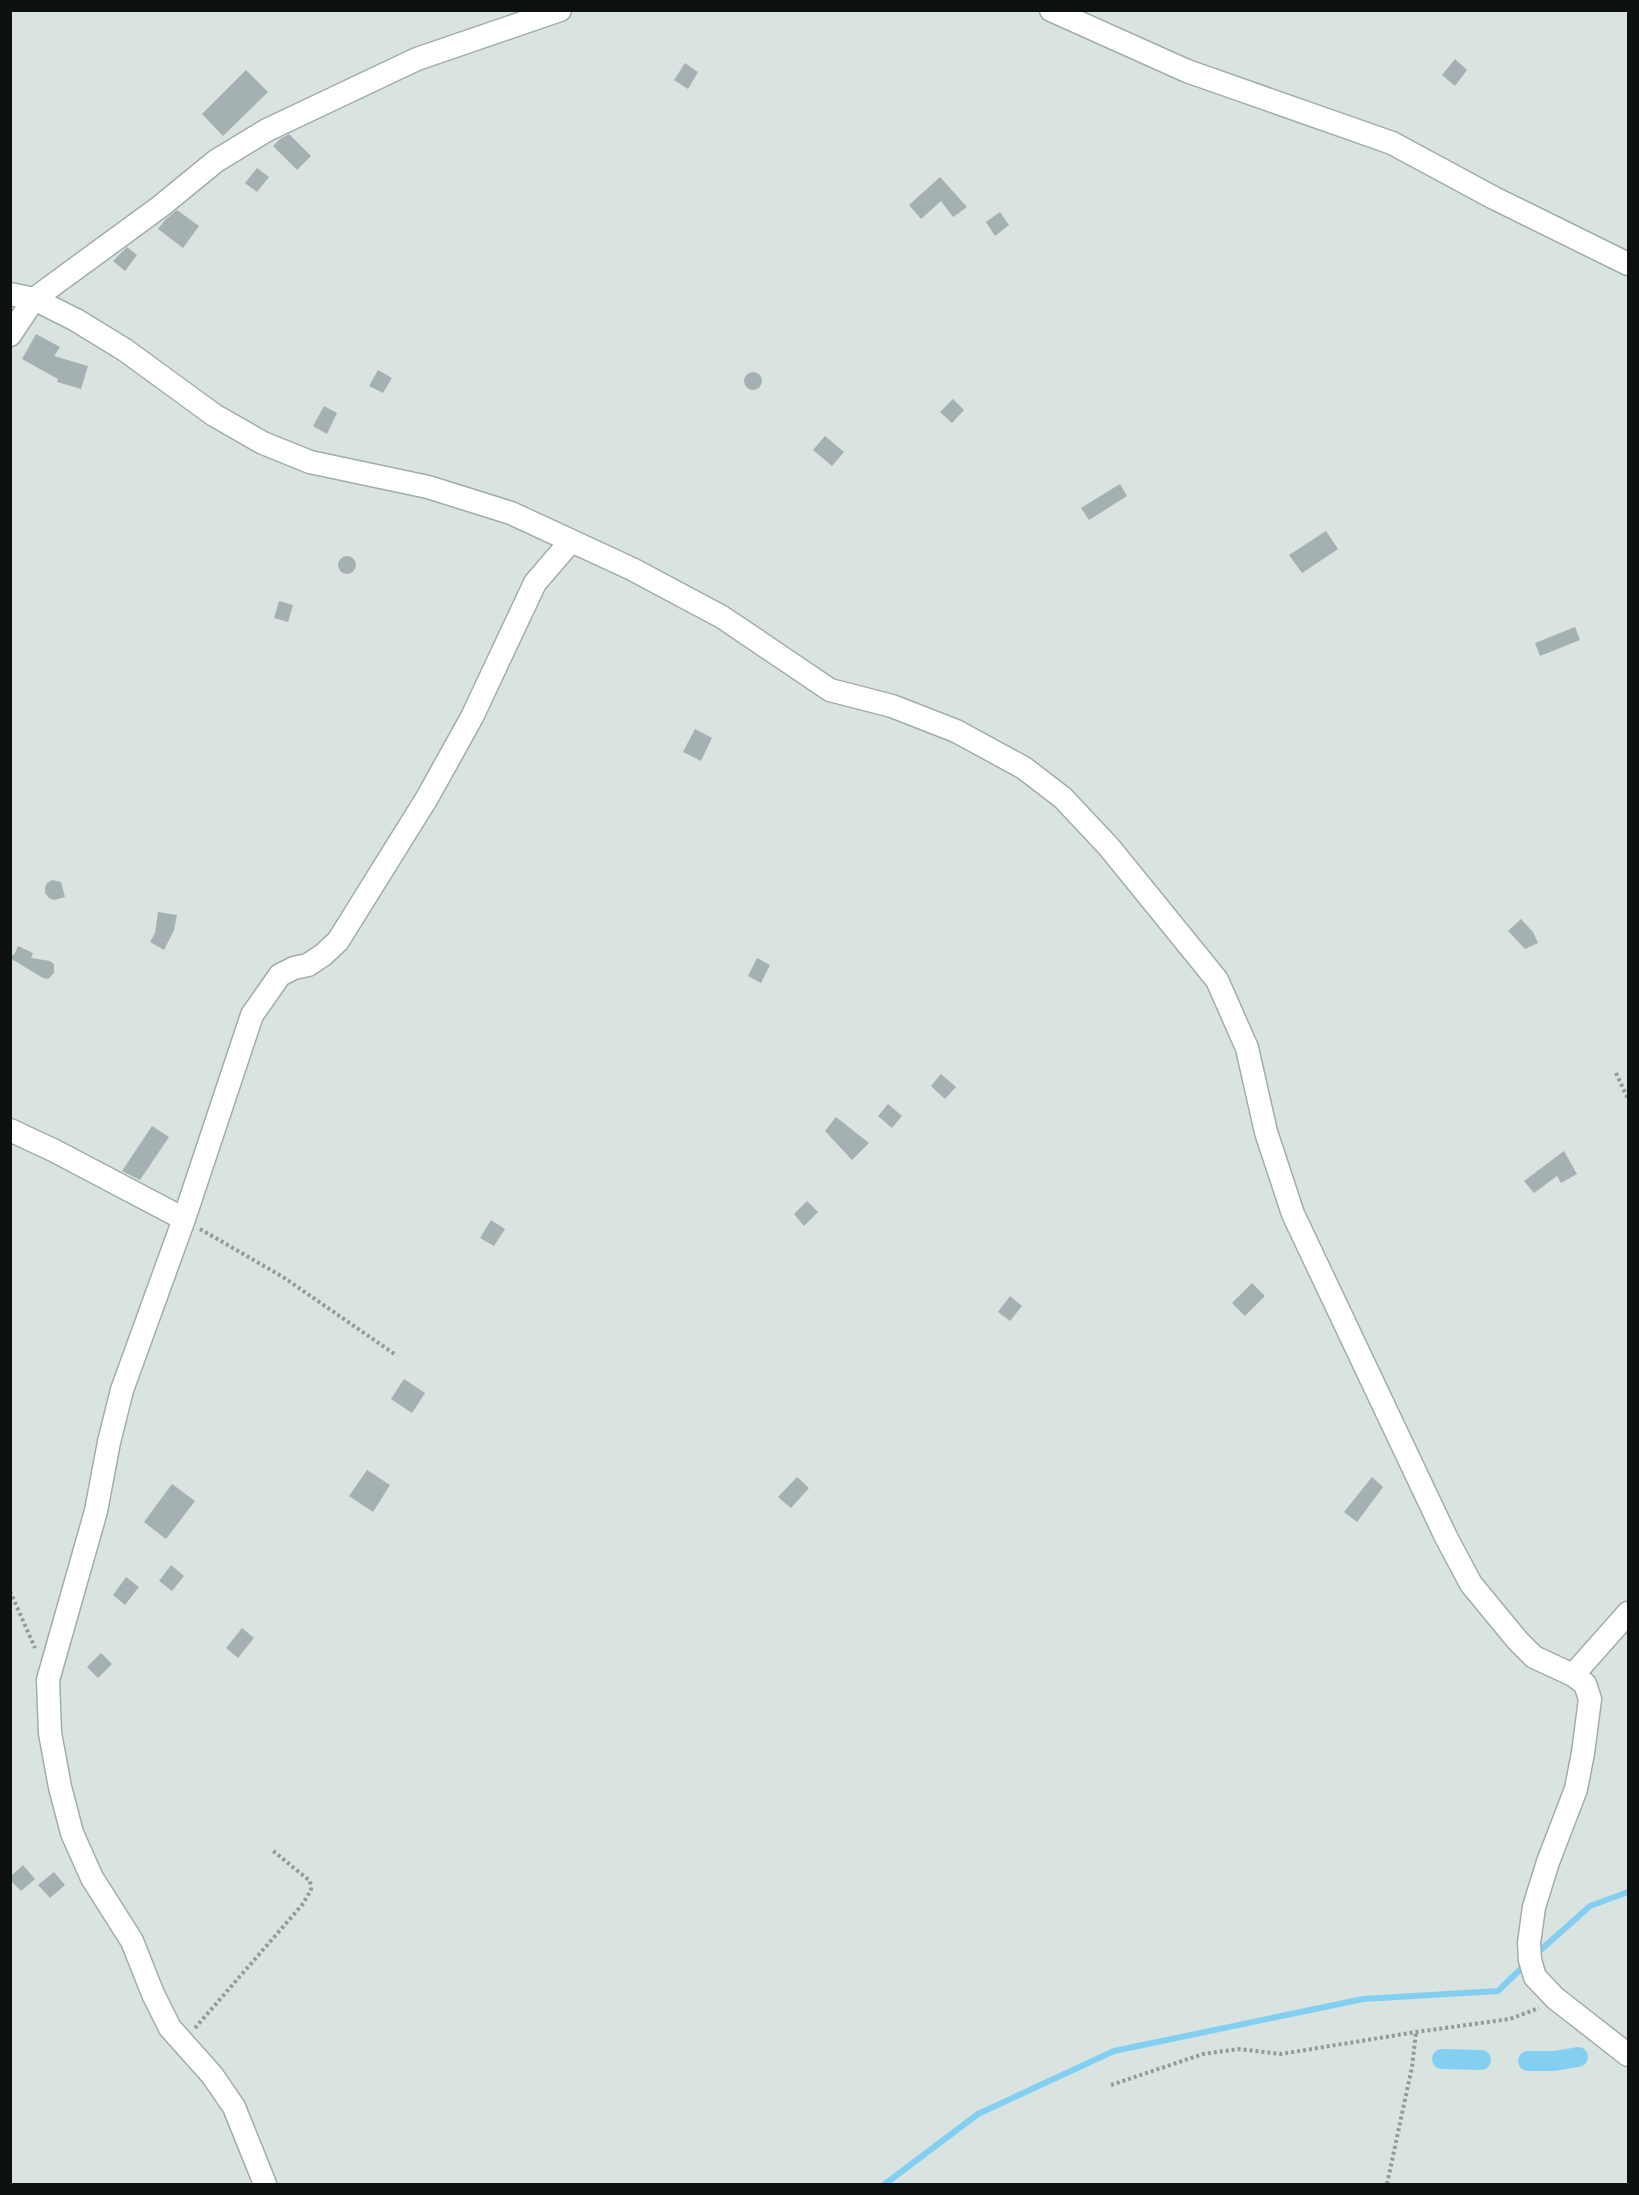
<svg xmlns="http://www.w3.org/2000/svg" width="1639" height="2195" font-family="Manrope,sans-serif">
	<rect width="100%" height="100%" fill="#d9e4e0"/>
	<g fill="none" stroke-linecap="round" stroke-linejoin="round">
		<g stroke="#83cff2" stroke-width="6">
			<polyline points="1535,1955 1590,1906 1628,1892"/>
			<polyline points="885,2184 978,2114 1114,2051 1363,1999 1498,1991 1526,1964"/>
		</g>
		<g stroke="#83cff2" stroke-width="20">
			<polyline points="1442,2059 1481,2060"/>
			<polyline points="1528,2061 1554,2061 1578,2057"/>
		</g>
	</g>
	<g fill="#a4b0b1">
		<polygon points="1455,59 1467,70 1455,86 1442,75"/>
		<polygon points="685,63 698,72 688,89 674,80"/>
		<polygon points="246,70 268,92 223,136 202,114"/>
		<polygon points="289,134 311,156 297,170 273,146 280,139"/>
		<polygon points="257,168 269,177 257,192 245,183"/>
		<polygon points="940,177 967,207 953,217 941,201 921,219 909,205"/>
		<polygon points="177,210 199,226 183,248 158,229 165,220"/>
		<polygon points="1000,212 1009,225 995,236 986,222"/>
		<polygon points="127,247 137,255 125,271 113,261"/>
		<polygon points="36,334 60,347 54,356 88,366 81,389 57,382 58,379 22,359"/>
		<polygon points="378,370 392,378 383,393 369,386"/>
		<circle cx="753" cy="381" r="9"/>
		<polygon points="953,399 964,410 952,423 940,412"/>
		<polygon points="324,406 337,413 327,434 313,426"/>
		<polygon points="825,436 844,452 832,466 813,450"/>
		<polygon points="1120,484 1127,496 1089,520 1081,508"/>
		<polygon points="1326,531 1338,549 1302,573 1289,555"/>
		<circle cx="347" cy="565" r="9"/>
		<polygon points="279,601 293,605 288,622 274,618"/>
		<polygon points="1575,627 1580,640 1540,656 1535,643"/>
		<polygon points="695,729 712,738 701,761 683,752"/>
		<polygon points="52,880 61,882 65,897 54,900 49,898 45,893 45,888 47,883"/>
		<polygon points="158,912 177,915 174,930 164,950 150,942 155,933"/>
		<polygon points="1521,919 1533,932 1538,943 1525,949 1508,931"/>
		<polygon points="18,946 33,953 31,958 50,961 54,964 54,973 48,979 43,978 10,958 10,955 14,955"/>
		<polygon points="757,958 770,965 761,983 748,976"/>
		<polygon points="941,1074 956,1087 945,1099 931,1086"/>
		<polygon points="888,1104 902,1116 892,1128 878,1116"/>
		<polygon points="836,1117 869,1143 852,1160 825,1131"/>
		<polygon points="152,1126 169,1137 140,1180 122,1171"/>
		<polygon points="1564,1151 1577,1174 1561,1183 1557,1176 1534,1193 1524,1181"/>
		<polygon points="807,1201 818,1212 804,1226 794,1214"/>
		<polygon points="491,1220 505,1229 494,1246 480,1238"/>
		<polygon points="1252,1283 1265,1296 1245,1316 1232,1303"/>
		<polygon points="1010,1296 1022,1306 1010,1321 998,1312"/>
		<polygon points="404,1379 425,1393 412,1413 391,1399"/>
		<polygon points="367,1470 390,1485 373,1512 349,1496"/>
		<polygon points="797,1477 809,1488 791,1508 778,1497"/>
		<polygon points="1372,1477 1383,1487 1357,1522 1344,1512"/>
		<polygon points="172,1484 195,1501 166,1539 144,1522"/>
		<polygon points="171,1565 184,1576 172,1591 159,1581"/>
		<polygon points="126,1577 139,1587 125,1605 113,1595"/>
		<polygon points="242,1628 254,1638 238,1658 226,1648"/>
		<polygon points="101,1653 112,1664 98,1678 87,1667"/>
		<polygon points="23,1865 35,1879 21,1891 10,1880 10,1877"/>
		<polygon points="54,1872 65,1885 50,1898 38,1885"/>
	</g>
	<g fill="none" stroke-linecap="round" stroke-linejoin="round">
		<defs>
			<g id="minor">
				<polyline points="1051,10 1187,71 1392,143 1494,198 1628,264"/>
				<polyline points="10,294 34,299 76,320 125,350 214,415 263,443 310,462 428,487 511,513 632,569 722,617 830,690 892,706 956,731 1024,768 1063,798 1109,847 1217,980 1247,1048 1266,1132 1293,1214 1446,1537 1471,1584 1518,1641 1534,1657 1573,1675 1585,1684 1590,1699 1583,1753 1576,1789 1548,1862 1534,1907 1529,1943 1530,1960 1535,1977 1555,1998 1628,2055"/>
				<polyline points="10,335 34,299 161,206 216,161 267,130 417,59 560,10"/>
				<polyline points="10,1130 55,1151 184,1219"/>
				<polyline points="1573,1675 1628,1613"/>
				<polyline points="265,2184 234,2107 212,2075 170,2028 153,1994 132,1941 92,1878 72,1833 60,1787 50,1733 48,1680 96,1511 109,1442 122,1390 184,1219 252,1015 280,975 294,968 308,965 323,955 338,941 427,798 472,717 535,583 571,541"/>
			</g>
		</defs>
		<use href="#minor" stroke="#a2ada9" stroke-width="25"/>
		<g stroke="#929b97" stroke-width="4" stroke-dasharray="3 3" stroke-linecap="butt">
			<polyline points="1616,1073 1628,1099"/>
			<polyline points="200,1229 283,1277 396,1355"/>
			<polyline points="10,1591 35,1648"/>
			<polyline points="195,2028 302,1905 311,1890 310,1881 272,1850"/>
			<polyline points="1111,2085 1203,2054 1239,2049 1281,2054 1416,2032 1510,2019 1539,2008"/>
			<polyline points="1387,2184 1412,2067 1416,2032"/>
		</g>
		<use href="#minor" stroke="#fff" stroke-width="22"/>
	</g>
	<rect width="1639" height="2195" fill="none" stroke="#0d110f" stroke-width="24"/>
</svg>
